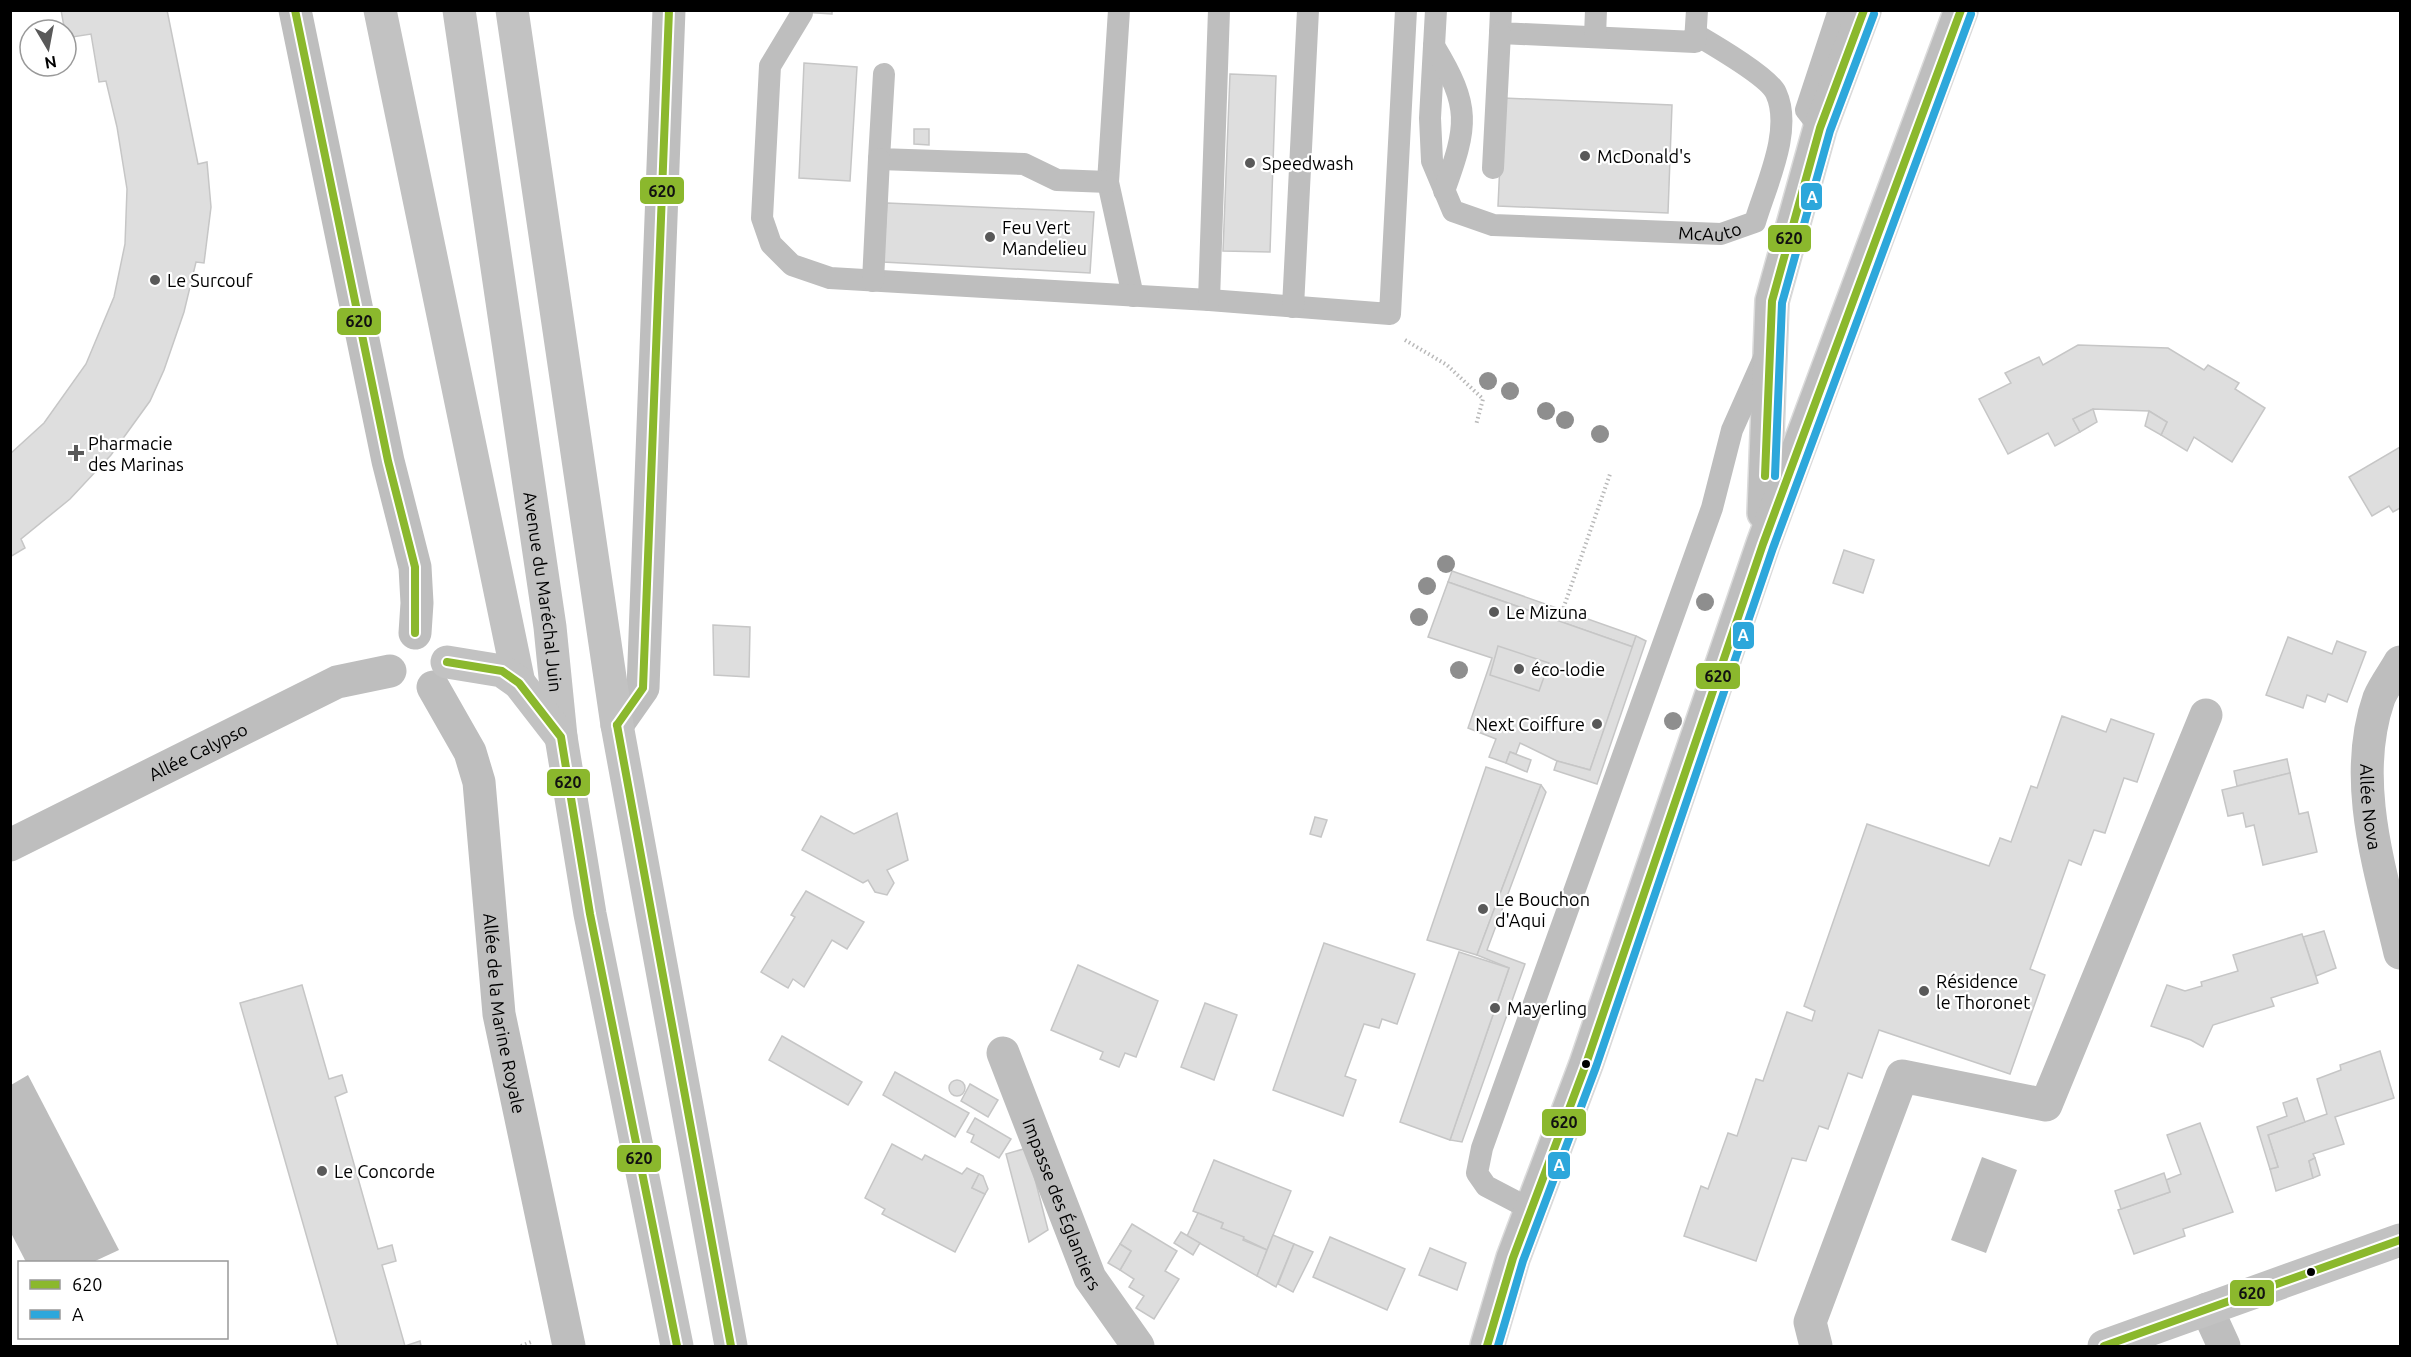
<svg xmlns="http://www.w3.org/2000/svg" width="2411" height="1357" font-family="Ubuntu,sans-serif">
	<rect width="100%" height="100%" fill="#fff"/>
	<g fill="#bdbdbd">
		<polygon points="28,1075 119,1250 93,1262 26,1262 11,1233 11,1085"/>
		<polygon points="1982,1157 2017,1170 1986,1253 1951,1240"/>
	</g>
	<g fill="#dedede" stroke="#c6c6c6" stroke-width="1.5">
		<polygon points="61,10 167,10 198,164 207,162 211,207 204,263 196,262 184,312 164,370 150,401 111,455 70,499 21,539 25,548 10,557 10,454 44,423 86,364 114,297 125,244 127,189 117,127 106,81 99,82 91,34 66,38"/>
		<polygon points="768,10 832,10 832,14"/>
		<polygon points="804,63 857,67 850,181 799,178"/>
		<polygon points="1230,74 1276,76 1270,252 1223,251"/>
		<polygon points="1503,98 1672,105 1668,213 1498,206"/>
		<polygon points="914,129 929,129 929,145 914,144"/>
		<polygon points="887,203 1094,212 1090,273 883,262"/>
		<polygon points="2078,345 2168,348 2204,370 2208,365 2239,383 2235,389 2265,408 2232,462 2194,437 2187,451 2161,435 2167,422 2149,411 2093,409 2073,419 2080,432 2055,446 2048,433 2008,454 1979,399 2011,383 2005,373 2039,357 2043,365"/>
		<polygon points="2093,409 2097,422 2080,432 2073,419"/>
		<polygon points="2149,411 2167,422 2161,435 2145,426"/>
		<polygon points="2400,447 2400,508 2393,512 2389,506 2372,516 2349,477"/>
		<polygon points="1844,550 1874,560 1863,593 1833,583"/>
		<polygon points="1452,571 1636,636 1633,647 1448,582"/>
		<polygon points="1448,582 1633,647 1590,770 1557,761 1520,743 1516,754 1510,752 1506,763 1489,757 1496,739 1468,728 1492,658 1428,637"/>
		<polygon points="713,625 750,627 749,677 714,675"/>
		<polygon points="1636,636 1646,641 1597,784 1554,770 1557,761 1590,770"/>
		<polygon points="2288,637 2332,654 2337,641 2366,652 2347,702 2328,694 2325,702 2307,695 2303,708 2266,695"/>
		<polygon points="1498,646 1549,663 1539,691 1490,675"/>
		<polygon points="2062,716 2106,732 2111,719 2154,734 2137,782 2124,778 2105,833 2094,830 2081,865 2069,860 2030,969 2045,975 2010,1074 1879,1030 1862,1078 1848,1073 1828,1129 1819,1126 1806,1161 1792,1158 1756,1261 1684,1236 1701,1186 1708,1189 1728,1133 1737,1136 1756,1079 1763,1081 1787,1012 1812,1021 1815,1011 1804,1006 1867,824 1989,866 2000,838 2011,842 2031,786 2037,788"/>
		<polygon points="1510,752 1531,760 1527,772 1506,763"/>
		<polygon points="2287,759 2290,773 2237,786 2234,771"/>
		<polygon points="1486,767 1541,785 1477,955 1427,940"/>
		<polygon points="2290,773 2299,814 2308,812 2317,852 2263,865 2254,825 2246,827 2243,813 2228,816 2222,790"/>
		<polygon points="1541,785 1546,792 1487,950 1525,964 1462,1142 1450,1140 1509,968 1477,955"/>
		<polygon points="897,813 908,860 887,870 894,883 887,895 875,892 868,880 863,883 802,850 821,816 854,834"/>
		<polygon points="1315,817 1327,820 1321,837 1310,834"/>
		<polygon points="806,891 864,922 847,949 832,940 804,987 793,979 788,988 761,972 795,917 791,915"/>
		<polygon points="2324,931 2336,968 2316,976 2303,937"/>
		<polygon points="2302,934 2318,983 2271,998 2274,1006 2213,1025 2203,1047 2191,1040 2151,1026 2167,985 2185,991 2202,986 2201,982 2238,971 2233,955"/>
		<polygon points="1324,943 1415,974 1397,1024 1382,1019 1379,1028 1364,1024 1345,1076 1356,1080 1343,1116 1273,1090"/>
		<polygon points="1459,952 1509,968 1450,1140 1400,1122"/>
		<polygon points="1078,965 1158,1001 1136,1057 1125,1053 1119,1067 1100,1059 1103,1052 1051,1030"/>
		<polygon points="302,985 329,1079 342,1075 347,1092 335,1097 378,1249 392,1245 396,1261 382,1265 405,1346 420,1341 421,1346 338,1346 240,1003"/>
		<polygon points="1205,1003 1237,1015 1214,1080 1181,1067"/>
		<polygon points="782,1036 862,1082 848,1105 769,1060"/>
		<polygon points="2380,1051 2394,1098 2335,1117 2344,1144 2313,1154 2315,1158 2309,1161 2313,1178 2276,1191 2270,1169 2278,1167 2268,1135 2327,1114 2317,1079 2341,1070 2340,1065"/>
		<polygon points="895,1072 969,1113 955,1137 883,1095"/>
		<circle cx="957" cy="1088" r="8"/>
		<polygon points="970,1084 998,1100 988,1117 961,1101"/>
		<polygon points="2297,1098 2305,1122 2268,1135 2278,1167 2270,1169 2257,1127 2287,1116 2283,1103"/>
		<polygon points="975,1118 1011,1139 999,1158 971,1142 974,1135 967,1132"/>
		<polygon points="2200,1123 2233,1212 2183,1229 2185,1236 2134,1254 2118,1210 2170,1192 2166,1180 2181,1174 2167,1135"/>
		<polygon points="892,1144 922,1160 925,1155 962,1174 967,1168 979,1174 972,1188 985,1194 955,1252 882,1214 885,1209 865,1198"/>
		<polygon points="1027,1148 1048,1230 1029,1242 1006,1154"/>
		<polygon points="2315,1158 2320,1175 2313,1178 2309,1161"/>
		<polygon points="1214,1160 1291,1191 1267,1250 1221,1228 1223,1223 1193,1211"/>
		<polygon points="2164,1173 2170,1192 2121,1209 2115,1191"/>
		<polygon points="979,1174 983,1176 988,1189 985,1194 972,1188"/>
		<polygon points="1198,1213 1223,1223 1221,1228 1244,1237 1243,1240 1267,1250 1257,1276 1187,1236"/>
		<polygon points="1132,1224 1177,1251 1165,1271 1179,1279 1154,1319 1136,1308 1144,1296 1129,1287 1134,1279 1120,1270 1131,1251 1120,1244"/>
		<polygon points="1181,1232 1200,1243 1193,1255 1174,1243"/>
		<polygon points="1273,1235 1294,1244 1276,1287 1257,1276"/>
		<polygon points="1330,1237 1405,1269 1387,1310 1313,1277"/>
		<polygon points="1120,1244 1131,1251 1120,1270 1108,1263"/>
		<polygon points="1294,1244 1313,1252 1293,1292 1278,1284"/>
		<polygon points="1430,1248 1466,1263 1457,1290 1419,1275"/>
	</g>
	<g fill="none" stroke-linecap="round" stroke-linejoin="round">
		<defs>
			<g id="primary">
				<polyline points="1764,513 1772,301 1820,128 1864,10"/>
				<polyline points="1487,1346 1513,1258 1586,1064 1763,544 1961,10"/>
			</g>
		</defs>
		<use href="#primary" stroke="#dbdbdb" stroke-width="36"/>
		<g stroke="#b9b9b9" stroke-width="4" stroke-dasharray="1.5 3" stroke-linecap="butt">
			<polyline points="1405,340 1447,365 1483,399 1476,425"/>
			<polyline points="1562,612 1610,474"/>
			<polyline points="521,1346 531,1342"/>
		</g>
		<g stroke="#bebebe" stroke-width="22">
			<polyline points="1119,10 1108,182 1133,296"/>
			<path id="s1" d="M1436,10L1430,118L1432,161L1453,211L1493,225L1721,234L1755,222C1766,185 1793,130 1776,93C1769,77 1712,44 1695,34"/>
			<polyline points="1501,10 1500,33 1695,42 1697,10"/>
			<polyline points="802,13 770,66 762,218 771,244 792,265 830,278 1209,300 1390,314 1406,10"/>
			<polyline points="1595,36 1596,10"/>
			<path d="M1434,46C1471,107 1468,125 1444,191"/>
			<polyline points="884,74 879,159 1024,164 1057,180 1108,182"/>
			<polyline points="1820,128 1806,110 1839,10"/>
			<polyline points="1493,168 1500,33"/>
			<polyline points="873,281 879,159"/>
			<polyline points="1209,300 1219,10"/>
			<polyline points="1293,307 1308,10"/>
			<polyline points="1532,1210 1486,1186 1477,1173 1482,1148 1712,508 1732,430 1764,358"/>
		</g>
		<g stroke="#bebebe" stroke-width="33">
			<polyline points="295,10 388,461 415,567 417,603 415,633"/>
			<path id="s2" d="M2400,662C2394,673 2384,686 2379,698C2350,781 2381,872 2400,953"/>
			<path id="s3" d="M433,687L470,752L479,782L499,1014L569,1346"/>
			<polyline points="617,725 643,688 669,10"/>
			<path id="s4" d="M10,845L337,682L390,671"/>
			<path id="s5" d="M1003,1053L1090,1278L1138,1346"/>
			<polyline points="2207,1309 2224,1346"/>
			<polyline points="1816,1346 1810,1322 1902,1076 2046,1105 2206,715"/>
		</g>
		<g stroke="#c2c2c2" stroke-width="33">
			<polyline points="380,10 519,683"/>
			<path id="s6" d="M459,10L550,627L561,737L590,914L677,1346"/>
			<polyline points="512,10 617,725 731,1346"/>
			<polyline points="447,662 502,671 519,683 561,737"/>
			<polyline points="2104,1346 2400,1240"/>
		</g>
		<use href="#primary" stroke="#bebebe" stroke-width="33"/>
		<defs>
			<g id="bus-1">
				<polyline points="295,10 388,461 415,567 415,633"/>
				<polyline points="1765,476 1772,301 1820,128 1864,10"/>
				<polyline points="447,662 502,671 519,683 561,737 590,914 677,1346"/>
				<polyline points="617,725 643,688 669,10"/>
				<polyline points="617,725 731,1346"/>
				<polyline points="1487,1346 1513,1258 1586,1064 1763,544 1961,10"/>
				<polyline points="2104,1346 2400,1240"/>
			</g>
			<g id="bus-2">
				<polyline points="1775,476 1782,303 1830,131 1874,14"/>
				<polyline points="1498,1346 1523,1261 1596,1067 1773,548 1971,14"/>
			</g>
		</defs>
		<use href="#bus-1" stroke="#fff" stroke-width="12"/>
		<use href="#bus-2" stroke="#fff" stroke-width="12"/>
		<use href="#bus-1" stroke="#8bb82d" stroke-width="8"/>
		<use href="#bus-2" stroke="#2da7db" stroke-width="8"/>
	</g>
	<g fill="#8e8e8e">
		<circle cx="1488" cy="381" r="9"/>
		<circle cx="1510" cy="391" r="9"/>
		<circle cx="1546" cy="411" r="9"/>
		<circle cx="1565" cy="420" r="9"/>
		<circle cx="1600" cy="434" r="9"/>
		<circle cx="1446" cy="564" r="9"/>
		<circle cx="1427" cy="586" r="9"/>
		<circle cx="1705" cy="602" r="9"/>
		<circle cx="1419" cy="617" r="9"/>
		<circle cx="1459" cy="670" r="9"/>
		<circle cx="1673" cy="721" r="9"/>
	</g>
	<g fill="#595959" stroke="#fff" stroke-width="2">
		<circle cx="1585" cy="156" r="6"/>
		<circle cx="1250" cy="163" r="6"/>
		<circle cx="990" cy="237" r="6"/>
		<circle cx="155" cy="280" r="6"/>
		<path d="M73 444h6v6h6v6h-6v6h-6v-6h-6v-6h6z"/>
		<circle cx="1494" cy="612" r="6"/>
		<circle cx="1519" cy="669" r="6"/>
		<circle cx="1597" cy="724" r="6"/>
		<circle cx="1483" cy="909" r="6"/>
		<circle cx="1924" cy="991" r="6"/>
		<circle cx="1495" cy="1008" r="6"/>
		<circle cx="322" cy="1171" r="6"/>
	</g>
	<g fill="#000" stroke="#fff" stroke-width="2">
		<circle cx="1586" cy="1064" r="5"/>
		<circle cx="2311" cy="1272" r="5"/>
	</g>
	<g text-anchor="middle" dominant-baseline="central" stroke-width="4.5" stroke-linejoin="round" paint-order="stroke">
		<g font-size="18" fill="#000" stroke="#fff" text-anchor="start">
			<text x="1597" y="156">McDonald's</text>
			<text x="1262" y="163">Speedwash</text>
			<text x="1002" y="227">Feu Vert<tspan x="1002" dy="21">Mandelieu</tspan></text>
			<text x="167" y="280">Le Surcouf</text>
			<text x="88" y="443">Pharmacie<tspan x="88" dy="21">des Marinas</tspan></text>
			<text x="1506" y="612">Le Mizuna</text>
			<text x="1531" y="669">éco-lodie</text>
			<text x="1585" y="724" text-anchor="end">Next Coiffure</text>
			<text x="1495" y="899">Le Bouchon<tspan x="1495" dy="21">d'Aqui</tspan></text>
			<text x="1936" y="981">Résidence<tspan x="1936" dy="21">le Thoronet</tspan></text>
			<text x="1507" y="1008">Mayerling</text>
			<text x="334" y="1171">Le Concorde</text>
		</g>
		<g font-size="18" fill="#000" stroke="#fff">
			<text stroke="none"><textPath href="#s1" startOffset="465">McAuto</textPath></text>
			<text stroke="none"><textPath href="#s6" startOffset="588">Avenue du Maréchal Juin</textPath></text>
			<text stroke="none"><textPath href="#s4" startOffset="210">Allée Calypso</textPath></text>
			<text stroke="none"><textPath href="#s2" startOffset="152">Allée Nova</textPath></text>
			<text stroke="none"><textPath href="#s3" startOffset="339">Allée de la Marine Royale</textPath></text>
			<text stroke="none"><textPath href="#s5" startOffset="162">Impasse des Églantiers</textPath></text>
		</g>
	</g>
	<g stroke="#fff" stroke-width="2">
		<rect x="639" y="176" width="46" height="29" rx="6" fill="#8bb82d"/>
		<rect x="1800" y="182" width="23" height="29" rx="6" fill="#2da7db"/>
		<rect x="1767" y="224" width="45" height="29" rx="6" fill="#8bb82d"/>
		<rect x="336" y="307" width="46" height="29" rx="6" fill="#8bb82d"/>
		<rect x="1732" y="621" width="23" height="29" rx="6" fill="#2da7db"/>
		<rect x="1695" y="662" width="46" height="28" rx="6" fill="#8bb82d"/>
		<rect x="546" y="768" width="45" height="29" rx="6" fill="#8bb82d"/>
		<rect x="1541" y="1108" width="46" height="29" rx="6" fill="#8bb82d"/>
		<rect x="616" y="1144" width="46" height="29" rx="6" fill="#8bb82d"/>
		<rect x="1547" y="1151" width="24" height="29" rx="6" fill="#2da7db"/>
		<rect x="2229" y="1279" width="46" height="28" rx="6" fill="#8bb82d"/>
	</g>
	<g font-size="16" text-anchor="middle" font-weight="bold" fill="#fff">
		<text x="1812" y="203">A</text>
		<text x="1743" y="641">A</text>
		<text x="1559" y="1171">A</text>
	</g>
	<g font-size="16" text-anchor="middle" font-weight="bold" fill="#111">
		<text x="662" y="197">620</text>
		<text x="1789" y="244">620</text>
		<text x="359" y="327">620</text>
		<text x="1718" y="682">620</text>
		<text x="568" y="788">620</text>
		<text x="1564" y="1128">620</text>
		<text x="639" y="1164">620</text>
		<text x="2252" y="1299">620</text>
	</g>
	<rect width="2411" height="1357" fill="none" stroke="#000000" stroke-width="24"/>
	<rect x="18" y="1261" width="210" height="78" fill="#ffffff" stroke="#999999" stroke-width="1.5"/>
	<rect x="30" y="1280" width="30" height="9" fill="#8bb82d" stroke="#999999" stroke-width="1.5"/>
	<text x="72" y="1291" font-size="18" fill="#000000">620</text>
	<rect x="30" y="1310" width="30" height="9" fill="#2da7db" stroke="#999999" stroke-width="1.5"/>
	<text x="72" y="1321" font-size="18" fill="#000000">A</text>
	<g transform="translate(48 48) rotate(170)"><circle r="28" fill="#ffffff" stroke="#999999" stroke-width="1.5"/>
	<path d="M0-4.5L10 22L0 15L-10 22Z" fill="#595959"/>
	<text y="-9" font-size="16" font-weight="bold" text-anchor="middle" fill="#000000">N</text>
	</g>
</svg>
